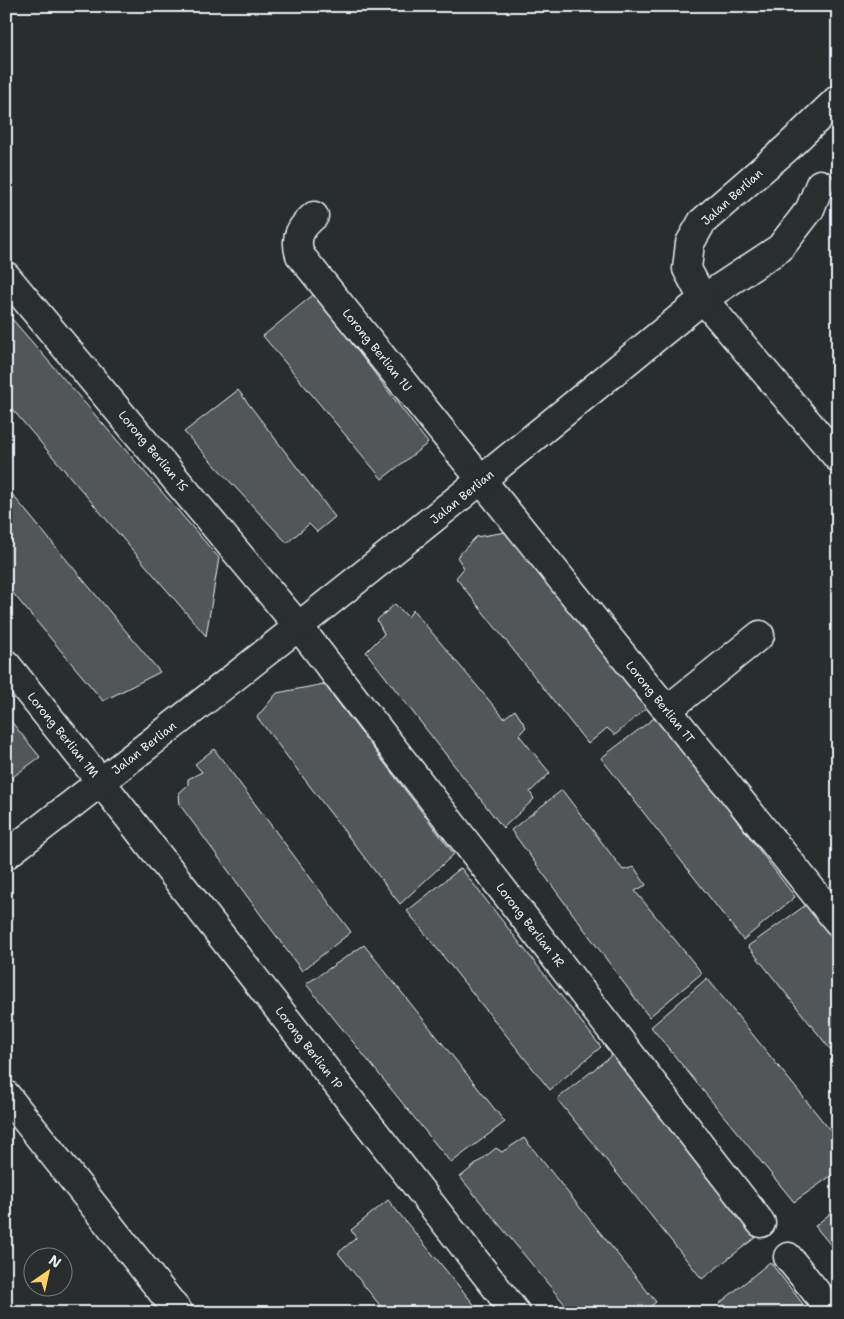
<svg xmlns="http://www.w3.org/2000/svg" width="844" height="1319" font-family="'Shantell Sans',sans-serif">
	<rect width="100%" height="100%" fill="#2a2d2e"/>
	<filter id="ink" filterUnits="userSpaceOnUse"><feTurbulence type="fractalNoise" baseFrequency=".02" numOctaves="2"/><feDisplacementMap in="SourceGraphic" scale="10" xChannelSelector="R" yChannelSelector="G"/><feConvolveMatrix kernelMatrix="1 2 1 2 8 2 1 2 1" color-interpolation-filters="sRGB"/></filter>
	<g filter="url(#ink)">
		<g fill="#535759" stroke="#e8f1f8">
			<polygon points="314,294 428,443 382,479 263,336"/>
			<polygon points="6,312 219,558 206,636 6,402"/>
			<polygon points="238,390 335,517 317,532 309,524 287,543 184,432"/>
			<polygon points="6,487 160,672 103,701 6,585"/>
			<polygon points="512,531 655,701 615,735 607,728 588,744 456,578 464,568 457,557 476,537"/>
			<polygon points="395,604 408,617 413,610 504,718 515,710 526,727 519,735 550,773 530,792 534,799 503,828 366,652 384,634 377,620"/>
			<polygon points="324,684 454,854 400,904 257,717 277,693"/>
			<polygon points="6,715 40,757 6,782"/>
			<polygon points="657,716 795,897 743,940 601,758"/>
			<polygon points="214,749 351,932 302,971 180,805 179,793 188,785 188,779 202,772 195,764"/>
			<polygon points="562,790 623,870 634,867 646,885 635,891 702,973 649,1017 511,830"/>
			<polygon points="461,868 601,1047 550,1090 407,911"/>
			<polygon points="806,905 838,945 838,1059 748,946"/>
			<polygon points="364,945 505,1122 451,1163 306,984"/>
			<polygon points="707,978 838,1140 838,1171 794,1202 651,1027"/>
			<polygon points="612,1055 756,1237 702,1279 557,1099"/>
			<polygon points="524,1138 656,1302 643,1313 572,1313 460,1177 496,1148 502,1152"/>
			<polygon points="388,1200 481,1313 386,1313 338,1253 356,1238 351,1230"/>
			<polygon points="838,1207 838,1254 815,1226"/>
			<polygon points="770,1262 810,1313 728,1313 720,1303"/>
		</g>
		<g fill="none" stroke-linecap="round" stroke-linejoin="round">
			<defs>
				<g id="minor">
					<polyline points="820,184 810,209 780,248 703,299 838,458"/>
					<path d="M314,216C301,227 294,237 300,255L838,922"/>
					<polyline points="6,276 299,627 761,1223"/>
					<polyline points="6,664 101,782 516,1313"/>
					<polyline points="667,710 760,635"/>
					<path d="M6,855C242,674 473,488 703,299L687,269L690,243L702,222L787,148L838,99"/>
					<polyline points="6,1095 179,1313"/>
					<polyline points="788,1257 833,1313"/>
				</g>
			</defs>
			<use href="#minor" stroke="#e8f1f8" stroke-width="31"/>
			<use href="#minor" stroke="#2a2d2e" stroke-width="28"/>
		</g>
	</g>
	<g text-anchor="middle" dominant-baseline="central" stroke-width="4" stroke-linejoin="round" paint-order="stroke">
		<g font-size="12" fill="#e8f1f8" stroke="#2a2d2e">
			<text transform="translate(732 197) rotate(-42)">Jalan Berlian</text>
			<text transform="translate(377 350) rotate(51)">Lorong Berlian 1U</text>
			<text transform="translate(153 451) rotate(50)">Lorong Berlian 1S</text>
			<text transform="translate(462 497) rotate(-39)">Jalan Berlian</text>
			<text transform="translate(660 702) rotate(51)">Lorong Berlian 1T</text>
			<text transform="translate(63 735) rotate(51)">Lorong Berlian 1M</text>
			<text transform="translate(144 748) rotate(-38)">Jalan Berlian</text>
			<text transform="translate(530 925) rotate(52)">Lorong Berlian 1R</text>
			<text transform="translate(309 1048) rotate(52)">Lorong Berlian 1P</text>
		</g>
	</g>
	<rect width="844" height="1319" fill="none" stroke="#2a2d2e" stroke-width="25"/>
	<rect x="12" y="12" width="819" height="1294" fill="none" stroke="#e8f1f8" stroke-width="2" filter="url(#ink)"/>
	<g transform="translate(48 1272) rotate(34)"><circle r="24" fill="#2a2d2e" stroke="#767b7f"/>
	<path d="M0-4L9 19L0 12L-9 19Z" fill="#ffd166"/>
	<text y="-8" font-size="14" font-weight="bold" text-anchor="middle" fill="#e8f1f8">N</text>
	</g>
</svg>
